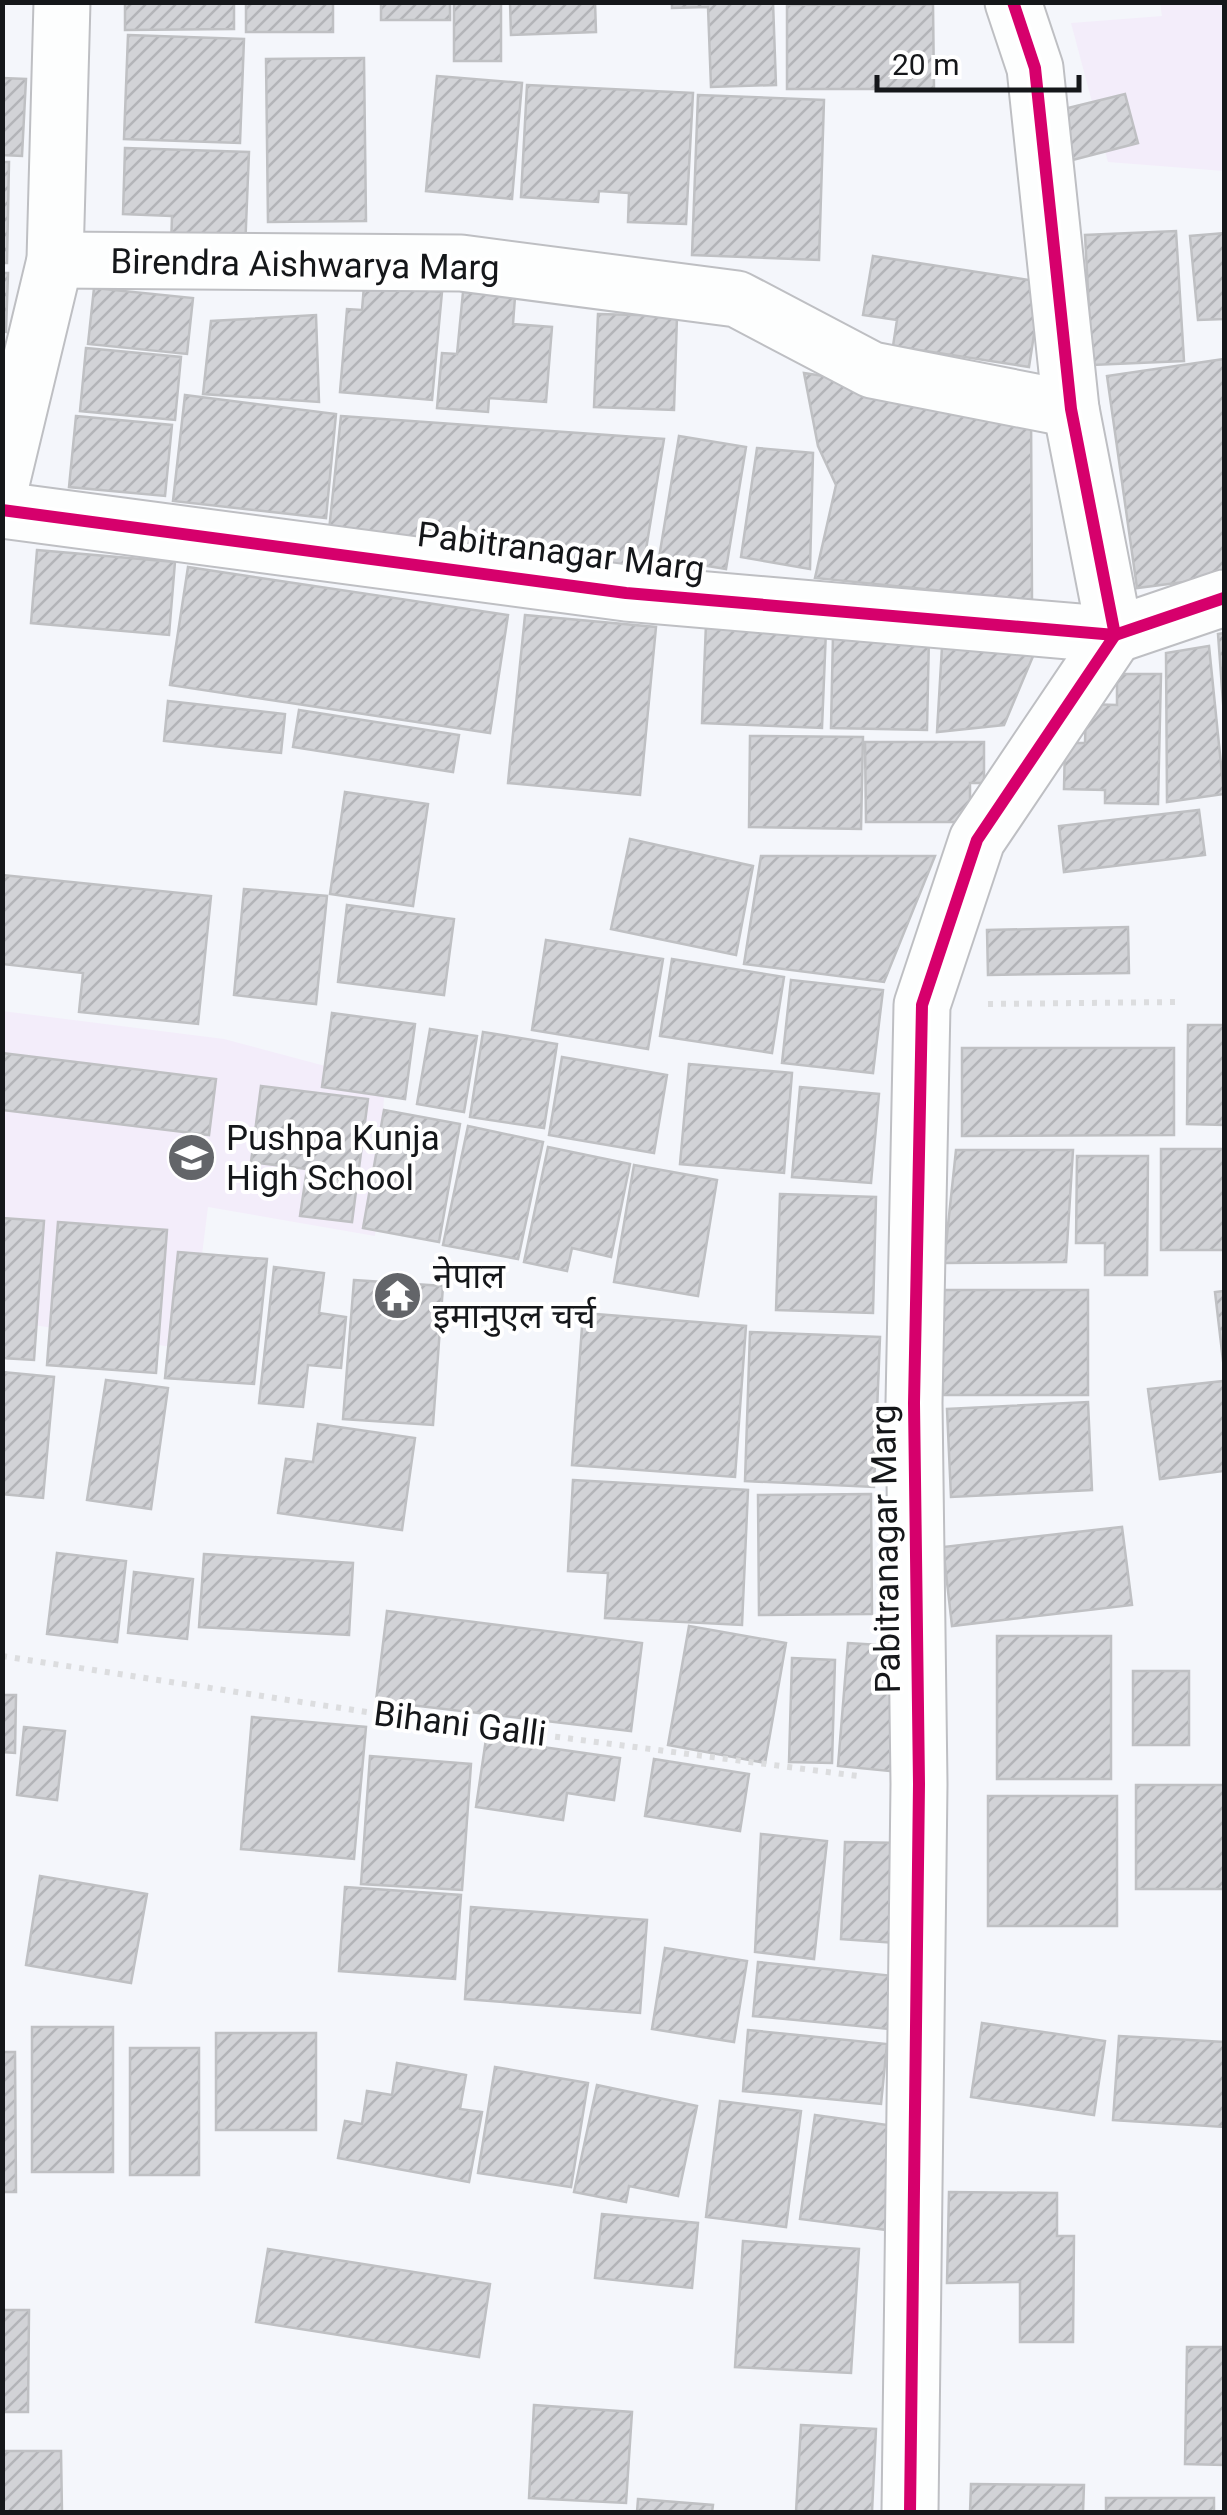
<svg xmlns="http://www.w3.org/2000/svg" width="1227" height="2515" font-family="Roboto,'Noto Sans Devanagari',sans-serif">
	<defs>
		<pattern id="building-hatch" width="6" height="6" patternUnits="userSpaceOnUse" patternTransform="scale(2.5)"><rect width="6" height="6" fill="#d2d3d7"/><path d="M-1 1l2-2M0 6l6-6M5 7l2-2" fill="none" stroke="#b3b4b8"/></pattern>
	</defs>
	<rect width="100%" height="100%" fill="#f4f6fb"/>
	<g fill="#f3edfa">
		<polygon points="1160,3 1224,3 1224,171 1108,162 1071,23 1162,16"/>
		<polygon points="2,1011 224,1039 385,1082 375,1236 208,1207 190,1350 3,1320"/>
	</g>
	<g fill="url(#building-hatch)" stroke="#bfc0c3" stroke-width="2.5">
		<polygon points="125,2 234,2 234,29 125,30"/>
		<rect x="246" y="2" width="87" height="30"/>
		<rect x="381" y="2" width="69" height="18"/>
		<rect x="454" y="2" width="47" height="59"/>
		<polygon points="510,2 595,2 596,32 511,35"/>
		<polygon points="672,2 773,2 776,85 711,87 708,7 672,8"/>
		<polygon points="933,4 934,89 787,89 787,5"/>
		<polygon points="128,35 244,39 240,143 124,139"/>
		<polygon points="364,58 366,221 268,222 266,59"/>
		<polygon points="437,76 522,83 512,199 426,191"/>
		<polygon points="2,78 26,79 22,156 2,155"/>
		<polygon points="527,85 693,93 686,224 628,222 629,193 599,191 598,202 521,197"/>
		<polygon points="1125,94 1138,143 1065,162 1052,112"/>
		<polygon points="698,95 824,100 819,260 692,255"/>
		<polygon points="125,148 249,152 245,250 171,247 172,216 123,214"/>
		<polygon points="2,162 9,162 7,263 2,263"/>
		<polygon points="1176,231 1184,361 1092,365 1085,235"/>
		<polygon points="1224,233 1224,319 1198,320 1190,236"/>
		<polygon points="873,256 1042,282 1029,367 893,346 897,320 863,315"/>
		<polygon points="2,273 8,273 6,332 2,331"/>
		<polygon points="364,286 442,292 432,400 340,392 347,309 362,310"/>
		<polygon points="94,288 193,298 187,354 88,344"/>
		<polygon points="463,292 515,297 513,324 552,327 546,402 489,398 488,412 437,408 442,353 457,354"/>
		<polygon points="598,314 677,316 674,410 594,407"/>
		<polygon points="316,315 319,402 203,394 211,321"/>
		<polygon points="86,348 181,357 175,420 80,411"/>
		<polygon points="1224,359 1224,577 1137,588 1107,376"/>
		<polygon points="804,373 1031,408 1032,600 815,578 836,485 818,446"/>
		<polygon points="185,395 336,414 326,518 173,501"/>
		<polygon points="76,416 172,425 165,496 69,487"/>
		<polygon points="341,416 664,439 642,574 328,540"/>
		<polygon points="679,436 746,447 726,569 659,558"/>
		<polygon points="757,448 813,453 810,569 741,557"/>
		<polygon points="37,550 175,562 169,635 31,623"/>
		<polygon points="188,567 508,615 490,733 170,685"/>
		<polygon points="525,615 656,627 640,795 508,783"/>
		<polygon points="706,624 826,630 822,728 702,723"/>
		<polygon points="943,630 1039,642 1004,725 937,732"/>
		<polygon points="1224,633 1224,716 1218,634"/>
		<polygon points="833,635 929,636 927,730 831,728"/>
		<polygon points="1209,646 1224,794 1167,802 1166,653"/>
		<polygon points="1117,674 1161,674 1158,804 1105,803 1105,790 1064,789 1065,743 1085,743 1086,704 1117,705"/>
		<polygon points="168,701 285,714 281,753 164,741"/>
		<polygon points="299,710 459,735 453,772 293,747"/>
		<polygon points="750,736 863,737 861,829 749,827"/>
		<polygon points="865,742 984,742 984,783 970,783 970,822 866,822"/>
		<polygon points="345,792 428,804 413,906 330,894"/>
		<polygon points="1199,810 1205,855 1064,872 1059,826"/>
		<polygon points="630,839 753,866 736,955 611,929"/>
		<polygon points="761,856 935,856 884,982 744,964"/>
		<polygon points="2,875 211,896 198,1024 79,1012 83,973 2,964"/>
		<polygon points="244,889 327,896 316,1004 234,995"/>
		<polygon points="347,905 454,919 444,995 338,982"/>
		<polygon points="1128,927 1129,973 988,975 987,930"/>
		<polygon points="546,940 663,959 648,1049 532,1030"/>
		<polygon points="672,959 784,977 772,1053 660,1036"/>
		<polygon points="791,980 883,990 873,1073 782,1063"/>
		<polygon points="332,1013 415,1024 405,1099 322,1087"/>
		<polygon points="1188,1025 1224,1025 1224,1125 1187,1124"/>
		<polygon points="430,1029 477,1036 464,1112 417,1104"/>
		<polygon points="483,1032 557,1044 544,1128 470,1117"/>
		<polygon points="962,1048 1174,1048 1174,1135 962,1136"/>
		<polygon points="2,1053 216,1079 209,1135 2,1110"/>
		<polygon points="562,1057 667,1075 654,1153 549,1135"/>
		<polygon points="689,1064 792,1073 784,1173 680,1164"/>
		<polygon points="261,1086 368,1099 352,1222 300,1216 307,1169 251,1162"/>
		<polygon points="800,1087 879,1094 871,1183 792,1177"/>
		<polygon points="384,1110 460,1124 439,1242 363,1228"/>
		<polygon points="468,1126 543,1142 518,1259 443,1245"/>
		<polygon points="548,1147 630,1164 611,1257 572,1248 567,1271 524,1262"/>
		<rect x="1161" y="1149" width="63" height="101"/>
		<polygon points="956,1150 1073,1150 1066,1262 944,1263"/>
		<polygon points="1077,1156 1148,1156 1147,1275 1105,1275 1105,1243 1076,1243"/>
		<polygon points="634,1165 717,1180 698,1296 614,1282"/>
		<polygon points="780,1194 876,1197 873,1313 776,1310"/>
		<polygon points="2,1218 44,1221 34,1360 2,1358"/>
		<polygon points="58,1222 167,1230 156,1373 47,1365"/>
		<polygon points="178,1252 267,1259 254,1384 165,1378"/>
		<polygon points="274,1267 324,1273 319,1313 346,1317 341,1368 308,1365 303,1407 259,1403"/>
		<polygon points="354,1280 443,1286 433,1425 343,1419"/>
		<polygon points="942,1290 1088,1290 1088,1395 943,1395"/>
		<polygon points="1224,1291 1224,1369 1215,1292"/>
		<polygon points="583,1313 746,1326 735,1477 572,1465"/>
		<polygon points="750,1332 880,1337 874,1487 745,1481"/>
		<polygon points="2,1372 54,1377 43,1498 2,1494"/>
		<polygon points="106,1380 168,1388 151,1509 87,1500"/>
		<polygon points="1224,1381 1224,1471 1160,1479 1148,1389"/>
		<polygon points="1088,1402 1092,1490 951,1497 947,1409"/>
		<polygon points="318,1424 415,1438 402,1530 278,1513 286,1459 313,1462"/>
		<polygon points="573,1480 748,1490 742,1625 605,1618 608,1573 568,1571"/>
		<polygon points="871,1494 872,1614 759,1615 758,1495"/>
		<polygon points="1122,1527 1132,1605 952,1626 943,1547"/>
		<polygon points="57,1553 126,1561 117,1642 47,1634"/>
		<polygon points="204,1554 353,1563 349,1635 199,1627"/>
		<polygon points="134,1572 193,1579 187,1639 128,1633"/>
		<polygon points="387,1611 642,1643 631,1731 376,1701"/>
		<polygon points="689,1626 786,1643 765,1763 668,1745"/>
		<rect x="997" y="1636" width="114" height="143"/>
		<polygon points="848,1643 910,1647 899,1772 838,1766"/>
		<polygon points="792,1658 835,1660 832,1763 789,1762"/>
		<rect x="1133" y="1671" width="56" height="74"/>
		<polygon points="2,1695 16,1695 15,1753 2,1752"/>
		<polygon points="252,1717 366,1727 354,1859 241,1849"/>
		<polygon points="24,1727 65,1731 57,1800 17,1795"/>
		<polygon points="486,1739 620,1758 614,1800 567,1793 563,1820 476,1807"/>
		<polygon points="370,1756 471,1764 462,1890 361,1884"/>
		<polygon points="654,1759 749,1774 740,1831 645,1816"/>
		<rect x="1136" y="1785" width="88" height="104"/>
		<rect x="988" y="1796" width="129" height="130"/>
		<polygon points="761,1834 827,1841 814,1959 755,1952"/>
		<polygon points="845,1842 906,1843 896,1943 841,1939"/>
		<polygon points="40,1876 147,1894 131,1983 26,1965"/>
		<polygon points="345,1887 461,1895 455,1979 339,1971"/>
		<polygon points="471,1907 647,1920 640,2013 465,1999"/>
		<polygon points="665,1948 747,1961 734,2042 652,2029"/>
		<polygon points="758,1962 904,1977 899,2030 753,2016"/>
		<polygon points="982,2023 1105,2041 1094,2115 971,2097"/>
		<rect x="32" y="2027" width="81" height="145"/>
		<polygon points="748,2030 887,2044 881,2104 743,2091"/>
		<rect x="216" y="2033" width="100" height="97"/>
		<polygon points="1119,2036 1224,2042 1224,2127 1113,2120"/>
		<rect x="130" y="2048" width="69" height="127"/>
		<polygon points="2,2052 15,2052 16,2192 2,2192"/>
		<polygon points="397,2063 466,2075 460,2109 482,2112 469,2182 338,2158 345,2121 362,2124 367,2091 392,2095"/>
		<polygon points="495,2067 588,2083 571,2187 478,2173"/>
		<polygon points="597,2085 697,2106 678,2196 629,2186 626,2202 574,2192"/>
		<polygon points="720,2101 801,2111 786,2227 706,2217"/>
		<polygon points="815,2115 902,2127 887,2230 800,2219"/>
		<polygon points="949,2192 1057,2193 1057,2236 1074,2236 1073,2342 1020,2342 1020,2282 947,2283"/>
		<polygon points="602,2214 698,2223 692,2288 595,2278"/>
		<polygon points="743,2241 859,2249 851,2373 735,2367"/>
		<polygon points="268,2249 490,2284 479,2357 256,2322"/>
		<polygon points="2,2310 29,2310 28,2412 2,2412"/>
		<polygon points="1187,2347 1224,2347 1224,2465 1185,2464"/>
		<polygon points="534,2405 632,2412 626,2503 529,2498"/>
		<polygon points="801,2425 876,2429 872,2512 796,2512"/>
		<polygon points="2,2451 61,2451 62,2512 2,2512"/>
		<polygon points="971,2484 1084,2485 1083,2512 970,2512"/>
		<rect x="1106" y="2498" width="108" height="14"/>
		<polygon points="638,2499 713,2505 712,2512 637,2512"/>
	</g>
	<g fill="none" stroke-linecap="round" stroke-linejoin="round">
		<defs>
			<g id="minor">
				<polyline points="55,260 461,263 737,299 872,370 1071,409"/>
				<polyline points="2,480 55,260 62,2"/>
				<polyline points="2,510 626,593 1115,635 1224,598"/>
				<polyline points="910,2512 919,1784 914,1403 922,1005 977,840 1115,635 1071,409 1035,68 1013,2"/>
			</g>
		</defs>
		<use href="#minor" stroke="#bebfc3" stroke-width="59"/>
		<g stroke="#dcdddf" stroke-width="6" stroke-dasharray="5 8" stroke-linecap="butt">
			<polyline points="988,1004 1177,1002"/>
			<polyline points="2,1656 373,1713 858,1776"/>
		</g>
		<use href="#minor" stroke="#fdfefe" stroke-width="55"/>
		<defs>
			<g id="cycleway">
				<polyline points="2,510 626,593 1115,635 1224,598"/>
				<polyline points="910,2512 919,1784 914,1403 922,1005 977,840 1115,635 1071,409 1035,68 1013,2"/>
			</g>
		</defs>
		<use href="#cycleway" stroke="#fff" stroke-width="19"/>
		<use href="#cycleway" stroke="#d6006c" stroke-width="12"/>
	</g>
	<defs>
		<symbol id="school-disc" viewBox="-11 -11 22 22"><circle r="9.5" fill="#636569" stroke="#fff"/><path d="M0-5L7-2L0 1L-7-2ZM-4 1L0 2.5L4 1V4Q0 6-4 4Z" fill="#fff"/></symbol>
		<symbol id="temple-disc" viewBox="-11 -11 22 22"><circle r="9.5" fill="#636569" stroke="#fff"/><path d="M0-6L5-2H3V0L6.5 2.5H4V6H1.5V3h-3V6H-4V2.5H-6.5L-3 0V-2H-5Z" fill="#fff"/></symbol>
	</defs>
	<g fill-rule="evenodd">
		<use href="#school-disc" x="164" y="1130" width="55" height="55"/>
		<use href="#temple-disc" x="370" y="1268" width="55" height="55"/>
	</g>
	<g text-anchor="middle" dominant-baseline="central" stroke-width="8" stroke-linejoin="round" paint-order="stroke">
		<g font-size="35" fill="#15171a" stroke="#fff">
			<text transform="translate(305 265) rotate(1)">Birendra Aishwarya Marg</text>
			<text transform="translate(561 552) rotate(7)">Pabitranagar Marg</text>
			<text transform="translate(886 1549) rotate(-91)">Pabitranagar Marg</text>
			<text transform="translate(460 1724) rotate(7)">Bihani Galli</text>
		</g>
		<g font-size="35" fill="#15171a" stroke="#fff" text-anchor="start">
			<text x="226" y="1138">Pushpa Kunja<tspan x="226" dy="40">High School</tspan></text>
			<text x="433" y="1276">नेपाल<tspan x="433" dy="40">इमानुएल चर्च</tspan></text>
		</g>
	</g>
	<rect width="1227" height="2515" fill="none" stroke="#15171a" stroke-width="10"/>
	<path d="M877 75v15h202v-15" fill="none" stroke="#15171a" stroke-width="5"/>
	<text x="892" y="75" font-size="30" fill="#15171a" stroke="#ffffff" stroke-width="8" paint-order="stroke">20 m</text>
</svg>
